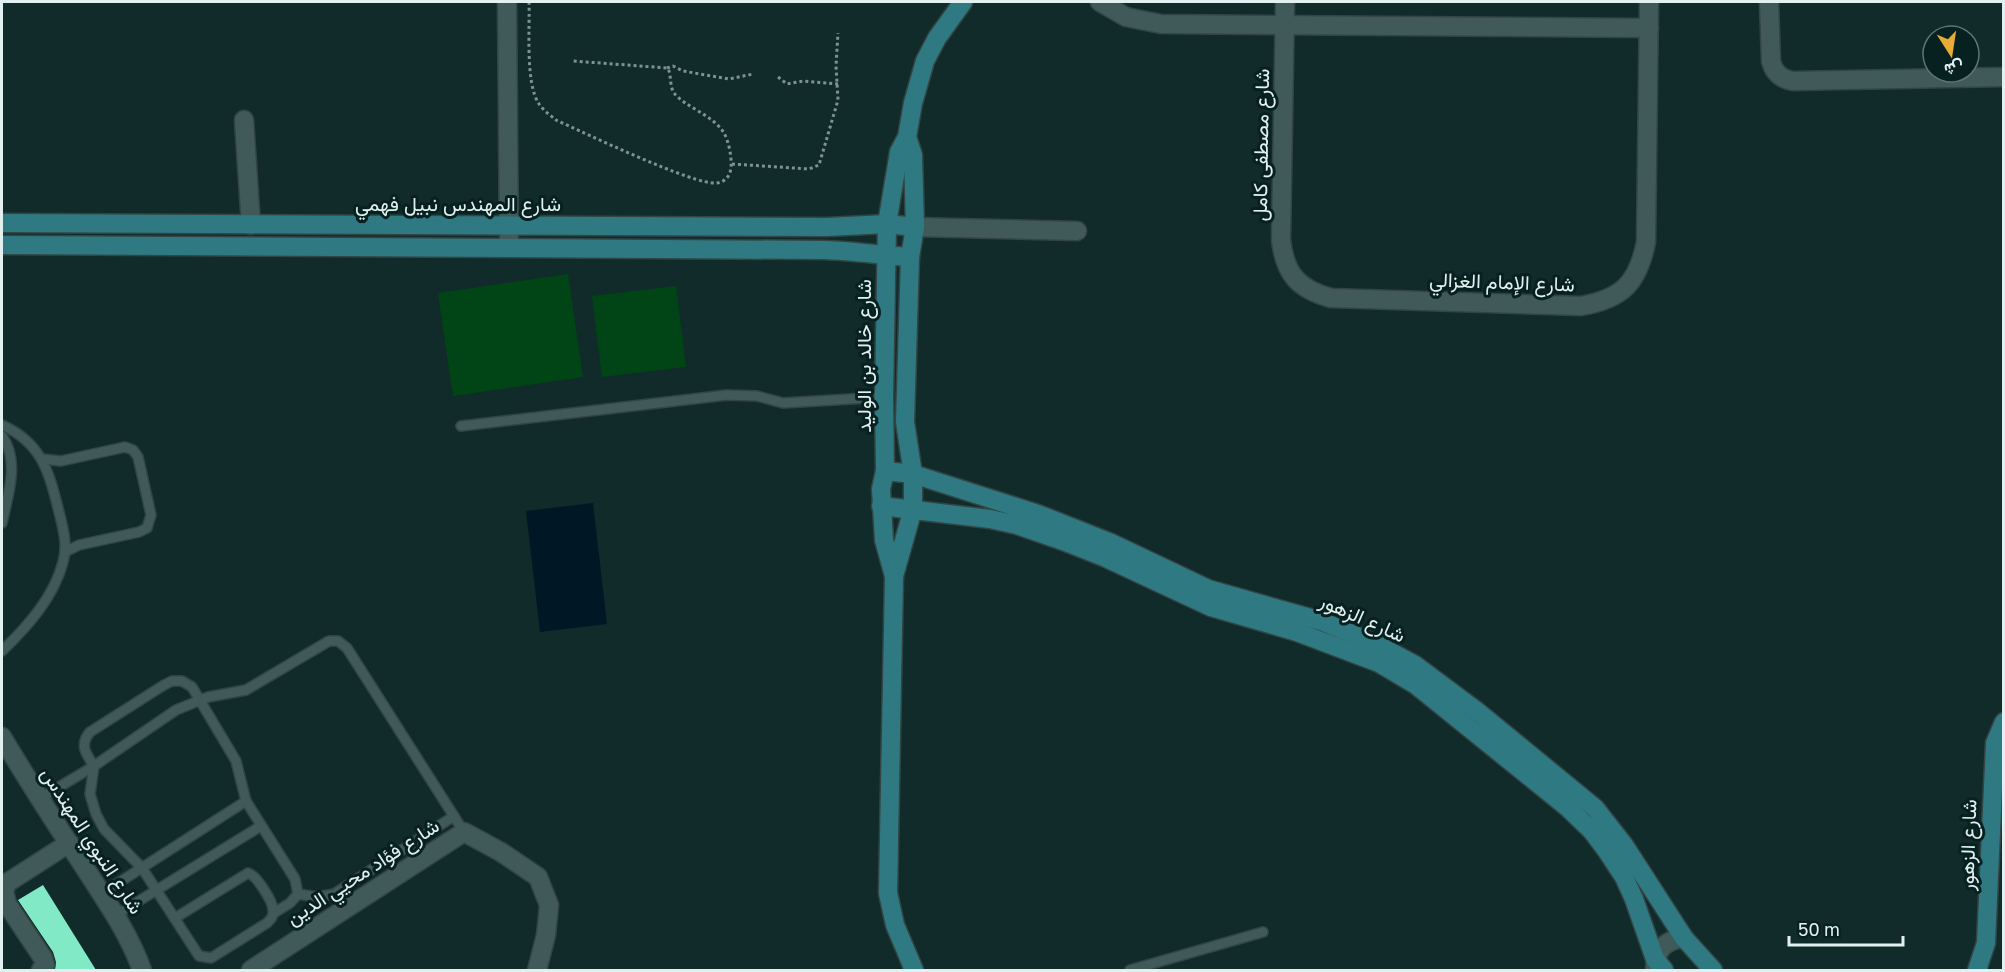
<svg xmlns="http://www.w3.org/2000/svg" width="2005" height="972" font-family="'Golos Text',Vazirmatn,sans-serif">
	<rect width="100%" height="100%" fill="#112b2a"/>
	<g fill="#014516">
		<polygon points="568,274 583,377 453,396 438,293"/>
		<polygon points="676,286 686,367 602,377 592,296"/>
	</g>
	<polygon fill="#001726" points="593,503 607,624 540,632 526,511"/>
	<polygon fill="#81e9c6" points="43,885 96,970 55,970 56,962 53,952 18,900"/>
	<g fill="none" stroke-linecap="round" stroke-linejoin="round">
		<defs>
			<g id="lane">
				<path d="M2,425C42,443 49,472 59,512C63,528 68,545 63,562C54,597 28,626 2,651"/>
				<polyline points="461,426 727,395 757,396 783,403 884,397"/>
				<path d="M2,436C20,461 8,495 2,523"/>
				<polyline points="42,459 61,461 125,447 133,450 138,457 151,515 147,528 139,532 79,545 65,552"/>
				<path d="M39,799L94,766C86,754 79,745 90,732L164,685L172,681H182L192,687L236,761L246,801L295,879L298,894L290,903L274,913"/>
				<polyline points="101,894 246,801"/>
				<polyline points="298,894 317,897 334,894 454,816"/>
				<polyline points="116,915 261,826"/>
				<path d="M175,918L248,873C256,875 273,901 273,910C274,916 271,919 267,923L211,958L199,956L142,868L104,829L96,814L90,794L94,766L176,710L208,697L246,690L329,641H338L347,648L464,832"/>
				<polyline points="1130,970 1263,932"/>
			</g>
			<g id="street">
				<polyline points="507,2 509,247"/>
				<polyline points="1100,2 1126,17 1161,24 1649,28"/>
				<path d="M1285,2L1281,240C1285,274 1298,289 1331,298L1581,306C1622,299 1638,283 1646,242L1649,2"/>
				<path d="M1769,2L1771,61C1774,73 1781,79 1793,81L2004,77"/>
				<polyline points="244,120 251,225"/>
				<polyline points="915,227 1077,231"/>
				<path d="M2,737C27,779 54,821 81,862C104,898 128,931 142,970"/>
				<path d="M1655,969C1655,950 1665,940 1684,938"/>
				<polyline points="41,970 45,965 43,958 7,904 4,891 7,883 69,843"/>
				<polyline points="251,970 464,832 501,852 538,877 549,905 546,935 537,970"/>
			</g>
			<g id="secondary">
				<polyline points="907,137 913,155 915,227 910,257 905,422 913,474 913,509 894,576 888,893 895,925 914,970"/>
				<polyline points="2,223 827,227 887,224 915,227"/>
				<path d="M2,245L824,250C853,251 881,255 910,257"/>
				<polyline points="885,471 913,474 1038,514 1109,542 1208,589 1321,621 1376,644 1415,665 1478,712 1595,808 1624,845 1684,938 1713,970"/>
				<polyline points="881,506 990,519 1017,525 1063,541 1106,558 1211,607 1297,632 1379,663 1416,685 1567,807 1592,831 1607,851 1624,877 1634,899 1655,959 1664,970"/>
				<polyline points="894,576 884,540 881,489 885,471 884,397 887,224 899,152 907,137 913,103 925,61 937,38 963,2"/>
				<polyline points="1977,970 1986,943 1995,743 2004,722"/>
			</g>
		</defs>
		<use href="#lane" stroke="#324444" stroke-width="12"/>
		<use href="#street" stroke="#324444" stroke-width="21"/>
		<use href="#secondary" stroke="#324444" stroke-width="21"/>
		<g stroke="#7e9291" stroke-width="3" stroke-dasharray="3 3" stroke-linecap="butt">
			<path d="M529,2C530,28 525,83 539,104C543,110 550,115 556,120C583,132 695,186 717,183C725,182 730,176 731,168C732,158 729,142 724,133C713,115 685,107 674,93C670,87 671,77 669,71L667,68L573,61"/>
			<polyline points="667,68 673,66 683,71 729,79 753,74"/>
			<polyline points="778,77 787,84 803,81 838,84"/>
			<polyline points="732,164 809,169 819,165 838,100 836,66 838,33"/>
		</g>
		<use href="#lane" stroke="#405a59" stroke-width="9"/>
		<use href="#street" stroke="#405a59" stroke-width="18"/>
		<use href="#secondary" stroke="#2f7a82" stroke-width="18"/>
	</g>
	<g text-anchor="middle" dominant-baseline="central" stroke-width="6" stroke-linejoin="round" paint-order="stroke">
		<g font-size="20" fill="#e2f1f0" stroke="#072121">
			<text transform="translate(1260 145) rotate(-89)">شارع مصطفى كامل</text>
			<text x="458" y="203">شارع المهندس نبيل فهمي</text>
			<text transform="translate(1502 281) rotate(2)">شارع الإمام الغزالي</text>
			<text transform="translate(863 356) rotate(-90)">شارع خالد بن الوليد</text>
			<text transform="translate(1363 617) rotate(24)">شارع الزهور</text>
			<text transform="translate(93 840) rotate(57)">شارع النبوي المهندس</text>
			<text transform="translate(1967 845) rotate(-88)">شارع الزهور</text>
			<text transform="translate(362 871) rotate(-33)">شارع فؤاد محيي الدين</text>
		</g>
	</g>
	<rect width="2005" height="972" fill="none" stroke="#e2f1f0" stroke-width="6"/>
	<g transform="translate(1951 54) rotate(168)"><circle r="28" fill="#072121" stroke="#5f7474" stroke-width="1.5"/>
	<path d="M0-4.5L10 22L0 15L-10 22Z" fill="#e7ac36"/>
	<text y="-9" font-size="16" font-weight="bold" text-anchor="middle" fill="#e2f1f0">ش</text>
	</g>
	<path d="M1789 936v9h114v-9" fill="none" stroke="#e2f1f0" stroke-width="3"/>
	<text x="1798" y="936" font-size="18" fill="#e2f1f0" stroke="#072121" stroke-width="4.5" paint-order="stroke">50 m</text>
</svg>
